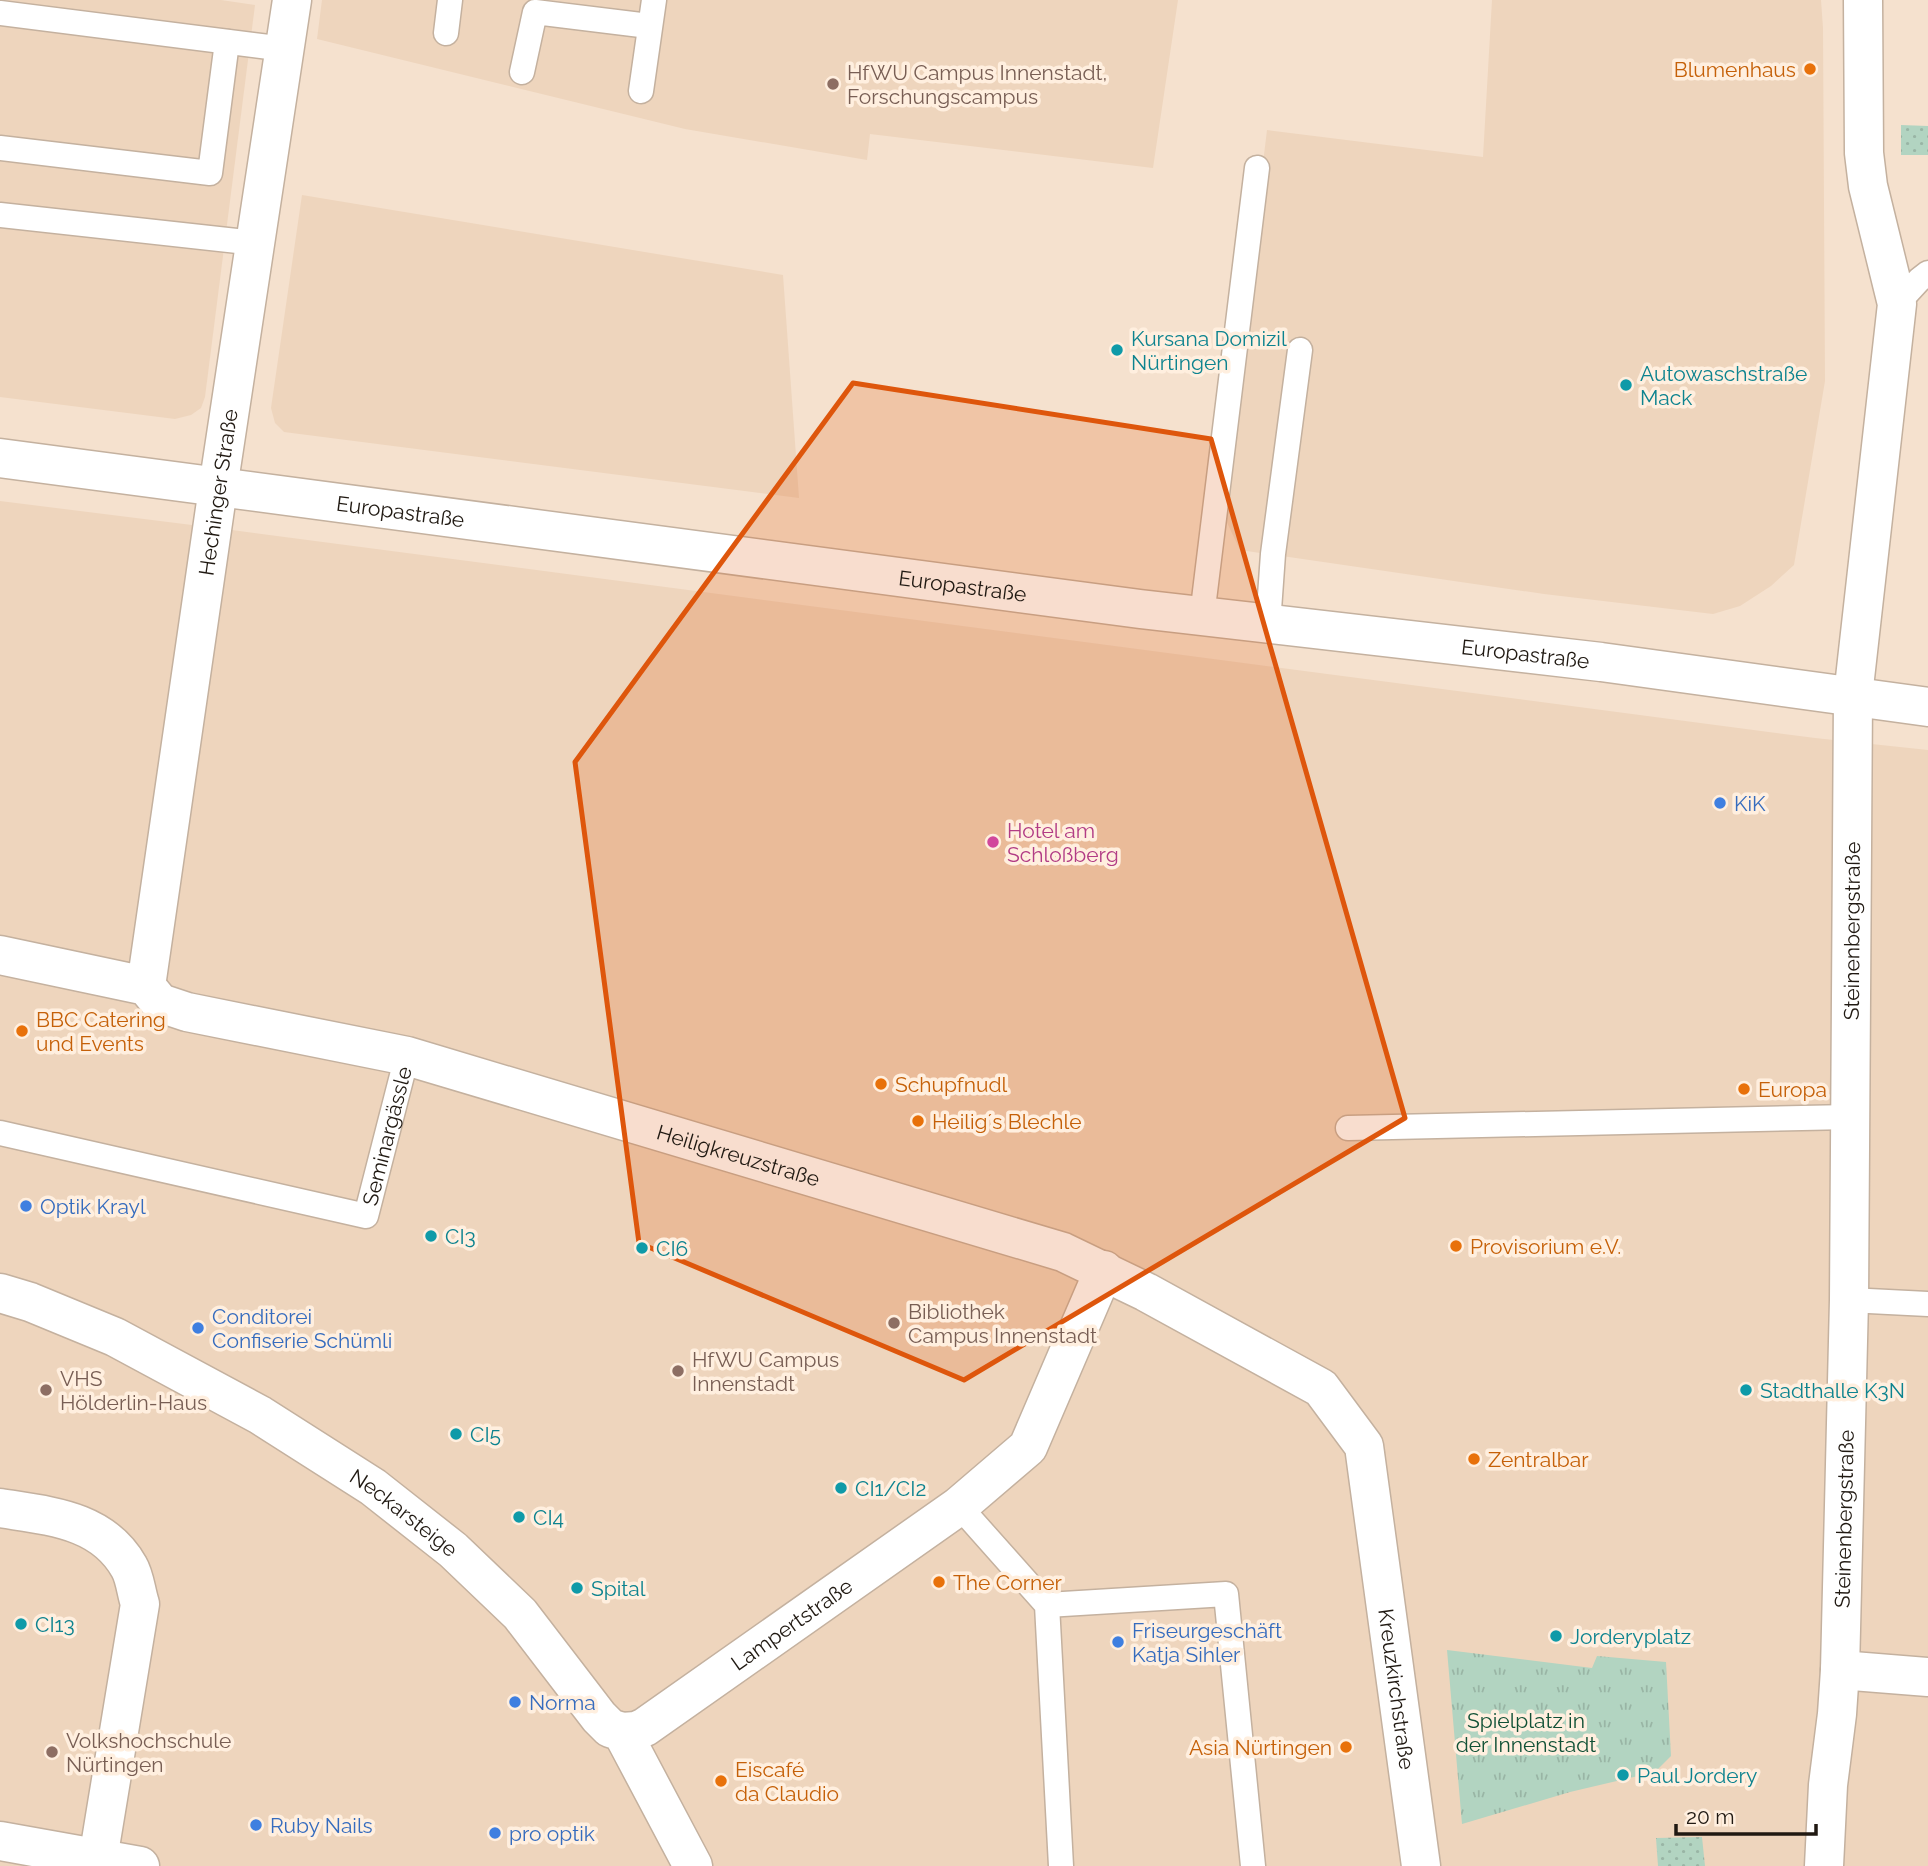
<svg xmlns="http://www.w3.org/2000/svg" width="1928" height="1866" viewBox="0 0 1928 1866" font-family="Raleway,sans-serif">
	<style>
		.built { fill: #eed5bd }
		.grass { fill: url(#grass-dots) }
		.park { fill: url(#park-tufts) }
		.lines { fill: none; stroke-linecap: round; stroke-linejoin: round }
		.lane-casing { stroke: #c4b19f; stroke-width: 27 }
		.street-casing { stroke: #c4b19f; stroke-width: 41 }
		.secondary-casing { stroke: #c4b19f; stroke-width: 41 }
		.lane { stroke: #fff; stroke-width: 24 }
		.street { stroke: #fff; stroke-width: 38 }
		.secondary { stroke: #fff; stroke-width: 38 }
		.marked { fill: #de560c; fill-opacity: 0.2; stroke: #de560c; stroke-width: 5; stroke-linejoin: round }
		.food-dot { fill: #e8710a; stroke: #ffefdf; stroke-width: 2.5 }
		.education-dot { fill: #8d6e63; stroke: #ffefdf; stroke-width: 2.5 }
		.culture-dot { fill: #0f9aa8; stroke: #ffefdf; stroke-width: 2.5 }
		.shop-dot { fill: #3f7fe0; stroke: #ffefdf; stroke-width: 2.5 }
		.hotel-dot { fill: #d1479c; stroke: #ffefdf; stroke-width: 2.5 }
		.labels { text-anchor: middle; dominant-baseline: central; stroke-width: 7; stroke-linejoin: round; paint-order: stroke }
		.food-label { font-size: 21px; fill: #c56008; stroke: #ffefdf; text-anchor: start }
		.education-label { font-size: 21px; fill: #785e54; stroke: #ffefdf; text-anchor: start }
		.culture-label { font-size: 21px; fill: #0d838f; stroke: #ffefdf; text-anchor: start }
		.street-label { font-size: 21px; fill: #201912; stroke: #ffefdf }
		.shop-label { font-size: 21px; fill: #366cbe; stroke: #ffefdf; text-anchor: start }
		.hotel-label { font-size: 21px; fill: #b23c85; stroke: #ffefdf; text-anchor: start }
		.park-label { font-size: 21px; fill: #115136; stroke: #ffefdf }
	</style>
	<defs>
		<pattern id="grass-dots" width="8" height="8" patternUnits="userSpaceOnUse" patternTransform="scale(1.75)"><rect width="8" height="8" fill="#b2d4c1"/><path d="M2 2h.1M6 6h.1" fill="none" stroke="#99b5a5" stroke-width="1.8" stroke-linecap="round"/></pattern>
		<pattern id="park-tufts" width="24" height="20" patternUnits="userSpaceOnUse" patternTransform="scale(1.75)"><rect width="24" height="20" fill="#b2d4c1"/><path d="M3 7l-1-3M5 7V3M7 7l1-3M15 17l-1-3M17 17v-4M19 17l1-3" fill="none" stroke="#99b5a5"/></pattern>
	</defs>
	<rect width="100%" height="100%" fill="#f5e1ce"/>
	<!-- built -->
	<g class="built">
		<polygon points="0,0 221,0 255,5 205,397 201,408 191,415 175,419 0,397"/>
		<polygon points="322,0 1178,0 1153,168 870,134 867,160 685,129 317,39"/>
		<polygon points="1492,0 1821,0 1823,28 1825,381 1794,565 1771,586 1740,606 1713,614 1544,594 1240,550 1221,510 1267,130 1483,157"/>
		<polygon points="302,195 783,275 799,498 284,432 275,423 271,408"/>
		<polygon points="0,501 232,530 1815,738 1928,750 1928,1866 0,1866"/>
	</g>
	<!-- grass -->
	<g class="grass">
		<polygon points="1901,125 1928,126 1928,155 1901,155"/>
		<polygon points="1702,1837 1705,1866 1658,1866 1656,1838"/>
	</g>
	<!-- park -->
	<polygon class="park" points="1447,1650 1592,1668 1597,1656 1666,1662 1671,1756 1655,1772 1570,1792 1462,1824"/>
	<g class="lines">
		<defs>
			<g id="lane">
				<polyline points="0,13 285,49"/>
				<polyline points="446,33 450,0"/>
				<polyline points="522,72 535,12 649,26"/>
				<polyline points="641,91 654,0"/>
				<polyline points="0,148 210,173 227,42"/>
				<polyline points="0,215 256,243"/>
				<polyline points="1897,304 1919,280 1928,273"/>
				<polyline points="1202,616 1257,168"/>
				<polyline points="1268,624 1273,554 1300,350"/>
				<polyline points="1348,1128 1850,1117"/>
				<path id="s1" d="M0 1133 366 1216 407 1056"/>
				<polyline points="1849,1300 1928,1304"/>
				<polyline points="959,1506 1047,1605 1061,1866"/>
				<polyline points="1047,1605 1226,1594 1253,1866"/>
			</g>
			<g id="street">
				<path id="s2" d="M0 955 146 986 160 1003 187 1012 407 1056 1063 1252 1146 1292 1321 1388 1364 1446 1421 1866"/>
				<path id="s3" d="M146 986 218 488 292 0"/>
				<path id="s4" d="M0 1293 30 1302 115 1337 260 1415 373 1487 453 1550 520 1614 599 1717 610 1728 622 1732 693 1866"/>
				<path d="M0 1508C49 1516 102 1519 129 1567 135 1577 136 1592 140 1604L98 1859"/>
				<polyline points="1840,1670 1928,1677"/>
				<path id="s5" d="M622 1732 636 1731 645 1727 959 1506 1028 1447 1104 1270"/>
				<polyline points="0,1841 140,1866"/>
				<path id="s6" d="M1824 1866 1828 1785 1837 1714 1840 1670 1849 1300 1853 696 1897 304 1868 186 1864 153 1863 0"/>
			</g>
			<g id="secondary">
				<path id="s7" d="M0 458 1140 609 1601 662 1928 707"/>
			</g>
		</defs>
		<!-- lane casing -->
		<use href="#lane" class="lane-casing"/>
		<!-- street casing -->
		<use href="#street" class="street-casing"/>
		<!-- secondary casing -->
		<use href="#secondary" class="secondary-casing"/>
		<!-- lane -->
		<use href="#lane" class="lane"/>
		<!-- street -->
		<use href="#street" class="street"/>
		<!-- secondary -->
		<use href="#secondary" class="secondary"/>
	</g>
	<!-- marked area -->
	<path class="marked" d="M853 383 1211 439 1405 1118 964 1380 639 1243 575 762Z"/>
	<!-- markers -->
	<g class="food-dot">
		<circle cx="1810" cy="69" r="7"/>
		<circle cx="22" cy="1031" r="7"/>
		<circle cx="881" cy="1084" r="7"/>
		<circle cx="1744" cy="1089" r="7"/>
		<circle cx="918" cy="1121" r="7"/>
		<circle cx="1456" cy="1246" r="7"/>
		<circle cx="1474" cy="1459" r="7"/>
		<circle cx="939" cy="1582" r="7"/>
		<circle cx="1346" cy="1747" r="7"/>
		<circle cx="721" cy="1781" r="7"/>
	</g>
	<g class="education-dot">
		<circle cx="833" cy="84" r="7"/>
		<circle cx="894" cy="1323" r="7"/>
		<circle cx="678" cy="1371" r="7"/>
		<circle cx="46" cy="1390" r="7"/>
		<circle cx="52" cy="1752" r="7"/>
	</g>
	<g class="culture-dot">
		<circle cx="1117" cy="350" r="7"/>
		<circle cx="1626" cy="385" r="7"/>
		<circle cx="431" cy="1236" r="7"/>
		<circle cx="642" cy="1248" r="7"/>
		<circle cx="1746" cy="1390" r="7"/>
		<circle cx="456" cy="1434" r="7"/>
		<circle cx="841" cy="1488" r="7"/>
		<circle cx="519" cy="1517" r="7"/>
		<circle cx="577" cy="1588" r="7"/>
		<circle cx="21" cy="1624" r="7"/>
		<circle cx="1556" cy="1636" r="7"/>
		<circle cx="1623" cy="1775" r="7"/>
	</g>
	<g class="shop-dot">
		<circle cx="1720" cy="803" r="7"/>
		<circle cx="26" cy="1206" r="7"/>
		<circle cx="198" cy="1328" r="7"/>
		<circle cx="1118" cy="1642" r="7"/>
		<circle cx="515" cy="1702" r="7"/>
		<circle cx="256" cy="1825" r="7"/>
		<circle cx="495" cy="1833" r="7"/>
	</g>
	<circle class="hotel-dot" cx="993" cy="842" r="7"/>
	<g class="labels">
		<!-- food labels -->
		<g class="food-label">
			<text x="1796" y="69" text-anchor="end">Blumenhaus</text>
			<text x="36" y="1019">BBC Catering<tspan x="36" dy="24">und Events</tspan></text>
			<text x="895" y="1084">Schupfnudl</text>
			<text x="1758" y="1089">Europa</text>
			<text x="932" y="1121">Heilig´s Blechle</text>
			<text x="1470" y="1246">Provisorium e.V.</text>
			<text x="1488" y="1459">Zentralbar</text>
			<text x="953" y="1582">The Corner</text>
			<text x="1332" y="1747" text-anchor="end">Asia Nürtingen</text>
			<text x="735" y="1769">Eiscafé<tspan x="735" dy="24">da Claudio</tspan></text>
		</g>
		<!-- education labels -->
		<g class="education-label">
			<text x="847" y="72">HfWU Campus Innenstadt,<tspan x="847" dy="24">Forschungscampus</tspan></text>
			<text x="908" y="1311">Bibliothek<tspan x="908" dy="24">Campus Innenstadt</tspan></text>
			<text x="692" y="1359">HfWU Campus<tspan x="692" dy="24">Innenstadt</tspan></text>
			<text x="60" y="1378">VHS<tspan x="60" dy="24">Hölderlin-Haus</tspan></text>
			<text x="66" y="1740">Volkshochschule<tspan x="66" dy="24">Nürtingen</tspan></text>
		</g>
		<!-- culture labels -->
		<g class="culture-label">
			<text x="1131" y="338">Kursana Domizil<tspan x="1131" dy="24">Nürtingen</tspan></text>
			<text x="1640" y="373">Autowaschstraße<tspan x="1640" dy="24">Mack</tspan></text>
			<text x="445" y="1236">CI3</text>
			<text x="656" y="1248">CI6</text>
			<text x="1760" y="1390">Stadthalle K3N</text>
			<text x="470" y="1434">CI5</text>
			<text x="855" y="1488">CI1/CI2</text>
			<text x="533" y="1517">CI4</text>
			<text x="591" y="1588">Spital</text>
			<text x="35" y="1624">CI13</text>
			<text x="1570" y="1636">Jorderyplatz</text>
			<text x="1637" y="1775">Paul Jordery</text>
		</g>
		<!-- street labels -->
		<g class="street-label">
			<text stroke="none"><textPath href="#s3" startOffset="499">Hechinger Straße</textPath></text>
			<text stroke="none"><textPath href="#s7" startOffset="404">Europastraße</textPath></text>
			<text stroke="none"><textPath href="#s7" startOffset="971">Europastraße</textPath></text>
			<text stroke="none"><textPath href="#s7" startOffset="1538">Europastraße</textPath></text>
			<text stroke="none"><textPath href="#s6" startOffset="936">Steinenbergstraße</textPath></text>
			<text stroke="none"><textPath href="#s1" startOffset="458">Seminargässle</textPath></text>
			<text stroke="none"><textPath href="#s2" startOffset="770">Heiligkreuzstraße</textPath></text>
			<text stroke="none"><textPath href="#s4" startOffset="462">Neckarsteige</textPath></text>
			<text stroke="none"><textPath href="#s6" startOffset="348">Steinenbergstraße</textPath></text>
			<text stroke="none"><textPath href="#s5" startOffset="203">Lampertstraße</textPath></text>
			<text stroke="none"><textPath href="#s2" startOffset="1718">Kreuzkirchstraße</textPath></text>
		</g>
		<!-- shop labels -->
		<g class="shop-label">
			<text x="1734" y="803">KiK</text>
			<text x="40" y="1206">Optik Krayl</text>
			<text x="212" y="1316">Conditorei<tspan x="212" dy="24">Confiserie Schümli</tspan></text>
			<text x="1132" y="1630">Friseurgeschäft<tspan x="1132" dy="24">Katja Sihler</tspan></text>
			<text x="529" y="1702">Norma</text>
			<text x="270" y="1825">Ruby Nails</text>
			<text x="509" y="1833">pro optik</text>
		</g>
		<!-- hotel labels -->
		<g class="hotel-label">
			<text x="1007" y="830">Hotel am<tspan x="1007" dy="24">Schloßberg</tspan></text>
		</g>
		<!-- park labels -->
		<g class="park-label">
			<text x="1526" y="1720">Spielplatz in<tspan x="1526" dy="24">der Innenstadt</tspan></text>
		</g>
	</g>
	<!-- scale -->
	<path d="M1676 1824v10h140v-10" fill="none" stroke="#201912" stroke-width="3.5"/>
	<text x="1686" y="1824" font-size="21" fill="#201912" stroke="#ffefdf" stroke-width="5" paint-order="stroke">20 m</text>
</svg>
